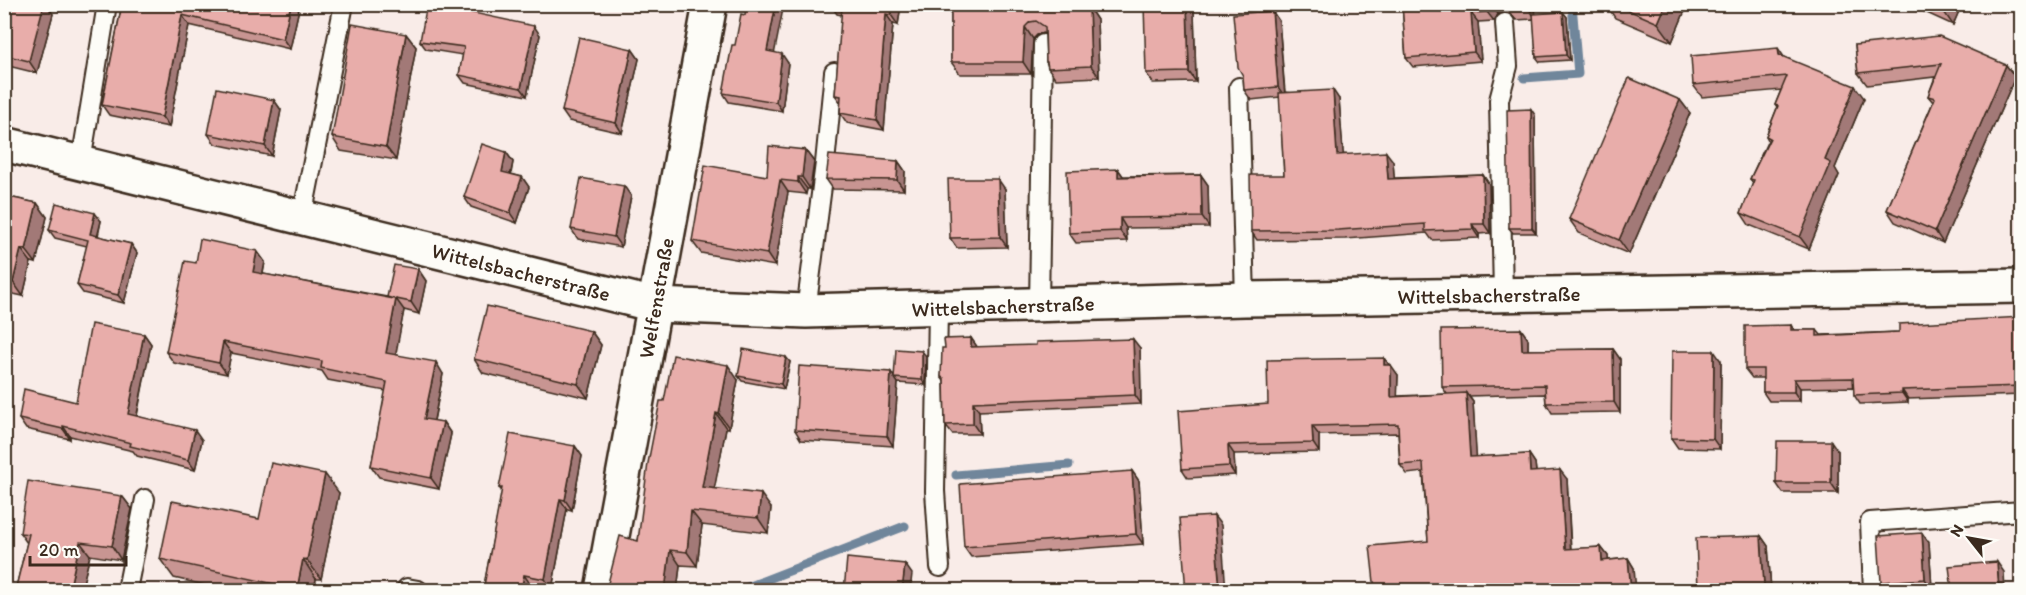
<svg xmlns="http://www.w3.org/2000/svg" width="2026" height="595" viewBox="0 0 2026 595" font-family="Itim,sans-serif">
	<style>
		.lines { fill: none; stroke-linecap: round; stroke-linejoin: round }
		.stream { stroke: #70869b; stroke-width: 9 }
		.lane-casing { stroke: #3b2a1e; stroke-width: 22 }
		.street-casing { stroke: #3b2a1e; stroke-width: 38 }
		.lane { stroke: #fdfcf7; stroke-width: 18 }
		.street { stroke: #fdfcf7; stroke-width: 33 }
		.wall { fill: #c89592; stroke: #3b2a1e; stroke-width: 1.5 }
		.shaded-wall { fill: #a27977; stroke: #3b2a1e; stroke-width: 1.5 }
		.building { fill: #e8adaa; stroke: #3b2a1e; stroke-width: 1.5 }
		.labels { text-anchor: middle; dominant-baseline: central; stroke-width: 4.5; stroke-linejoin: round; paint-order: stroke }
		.street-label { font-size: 21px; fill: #3b2a1e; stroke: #fdfcf7 }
	</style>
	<rect width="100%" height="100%" fill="#f9ece8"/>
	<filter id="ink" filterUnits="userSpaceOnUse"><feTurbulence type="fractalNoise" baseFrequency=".0167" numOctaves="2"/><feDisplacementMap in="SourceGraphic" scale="12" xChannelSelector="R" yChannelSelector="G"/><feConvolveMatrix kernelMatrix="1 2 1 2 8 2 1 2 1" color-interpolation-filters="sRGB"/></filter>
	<g filter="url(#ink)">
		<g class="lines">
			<!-- stream -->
			<g class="stream">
				<polyline points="1524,78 1578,74 1572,4"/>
				<polyline points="956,475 1069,465"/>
				<polyline points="740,590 905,526"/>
			</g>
			<defs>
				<g id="lane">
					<polyline points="1239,87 1245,299"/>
					<polyline points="81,162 107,4"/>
					<polyline points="302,217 344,4"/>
					<polyline points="1503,295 1499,100 1508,66 1505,23"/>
					<polyline points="1039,306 1043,44"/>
					<polyline points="938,308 935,491 940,567"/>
					<polyline points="806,311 825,163 834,72"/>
					<polyline points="407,588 418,590"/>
					<polyline points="127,590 145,499"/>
					<polyline points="1873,590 1870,522 2022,511"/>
				</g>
				<g id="street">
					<polyline points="4,144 655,305 806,311 1245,299 2022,286"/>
					<polyline points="602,590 710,4"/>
				</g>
			</defs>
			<!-- lane casing -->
			<use href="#lane" class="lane-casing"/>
			<!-- street casing -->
			<use href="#street" class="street-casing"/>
			<!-- lane -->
			<use href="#lane" class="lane"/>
			<!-- street -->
			<use href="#street" class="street"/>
		</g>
		<!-- wall -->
		<g class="wall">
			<polygon points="4,4 47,6 53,14 37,73 4,65"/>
			<polygon points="122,4 300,4 290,49 189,25 169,127 109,115 102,105"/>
			<polygon points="464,4 462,11 540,35 527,96 465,83 459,75 463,55 426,49 420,41"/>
			<polygon points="830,4 901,4 898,25 893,24 884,130 847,123 840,113 841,103 835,95 842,15 837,14"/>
			<polygon points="951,4 1019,4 1019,11 1089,8 1097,20 1099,77 1056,79 1048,68 1047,64 1046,62 1045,34 1044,33 1038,34 1033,39 1031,74 960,74 951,62"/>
			<polygon points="1402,4 1535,4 1535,14 1563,12 1567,17 1570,60 1540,62 1536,57 1534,19 1516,20 1510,13 1505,12 1498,14 1494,21 1478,22 1481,61 1413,67 1406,58"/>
			<polygon points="1606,4 1696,4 1684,13 1672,42 1615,18"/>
			<polygon points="1907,4 1962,4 1953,25"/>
			<polygon points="1194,11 1196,82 1153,83 1146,73"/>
			<polygon points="1272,11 1279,21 1285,92 1339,99 1343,154 1393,161 1394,178 1483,175 1489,184 1490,233 1479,234 1479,238 1432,240 1427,233 1345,239 1257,240 1251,231 1284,175 1280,97 1251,100 1244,90 1243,76"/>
			<polygon points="406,34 416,47 396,160 341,151 332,137"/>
			<polygon points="1855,45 2006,65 2015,77 1943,243 1895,222 1887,210 1933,102 1928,96 1935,77 1867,85 1858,73"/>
			<polygon points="632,49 639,59 622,133 569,121 562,111"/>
			<polygon points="775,53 788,63 782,111 729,102 723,93"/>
			<polygon points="1785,57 1864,98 1835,168 1839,175 1809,249 1749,225 1741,213 1753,183 1750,179 1768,140 1766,136 1777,108 1775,105 1781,90 1702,97 1693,85"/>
			<polygon points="274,100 281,110 272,156 215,144 208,134"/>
			<polygon points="1680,100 1690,113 1629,254 1579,233 1569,219"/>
			<polygon points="1535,115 1536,233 1513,233 1509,228"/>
			<polygon points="805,150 814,162 810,189 807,189 806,194 788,192 775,266 701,253 692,241 767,176"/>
			<polygon points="506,152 513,162 511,174 522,177 529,187 517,223 471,207 464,197"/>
			<polygon points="898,161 905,171 904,190 833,189 826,179"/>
			<polygon points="1118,169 1123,176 1201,175 1208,185 1209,227 1126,228 1127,241 1076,243 1069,233"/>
			<polygon points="1005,189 1007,247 957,248 950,238"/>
			<polygon points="4,196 37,203 47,217 36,263 31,262 23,296 4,292"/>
			<polygon points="631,196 621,247 578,239 571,229"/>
			<polygon points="101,221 98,236 131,244 137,253 124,303 83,293 77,285 87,246 55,238 49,230"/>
			<polygon points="257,251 265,262 263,274 387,297 418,269 426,281 419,314 404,310 395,354 443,374 434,421 443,422 451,434 439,489 379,477 371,466 386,391 328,380 322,371 231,353 227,374 174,363 166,352 196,263"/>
			<polygon points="2022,317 2022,395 1908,399 1908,402 1860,404 1854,395 1854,387 1800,388 1800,401 1769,401 1763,392 1763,378 1752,378 1745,369 1791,325 1794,330 1817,330 1821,335 1899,332"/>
			<polygon points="1521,329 1528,339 1528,350 1613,349 1620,359 1620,412 1552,413 1546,403 1545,394 1469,396 1473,402 1476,457 1529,454 1535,463 1536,472 1567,479 1571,549 1601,547 1608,556 1608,560 1628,558 1634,568 1428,541 1423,472 1407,474 1400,465 1398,433 1319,435 1319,452 1234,454 1235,475 1188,478 1182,469 1268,404 1389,365 1398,375 1397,396 1447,394 1442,387"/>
			<polygon points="591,331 601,345 588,398 483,373 474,359"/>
			<polygon points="144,334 151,344 137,416 202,440 195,470 137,456 133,451 70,436 70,439 26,429 19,419 76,402"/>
			<polygon points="971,338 977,347 1140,348 1141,404 979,411 980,434 952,434 945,425 944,381 941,377 945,348"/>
			<polygon points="926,356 925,385 898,383 893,446 801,440 795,430 894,376"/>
			<polygon points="1721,361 1720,449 1678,448 1671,438"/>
			<polygon points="790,362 784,389 742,381 738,376"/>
			<polygon points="738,380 729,428 726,428 714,488 771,508 768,533 702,525 697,566 680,565 677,591 609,591 607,587 638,541 664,401"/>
			<polygon points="575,446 582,456 572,510 567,509 552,589 531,585 483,591 502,491 499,488"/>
			<polygon points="1838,451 1838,493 1783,493 1776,483"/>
			<polygon points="1132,471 1139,481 1143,544 971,557 964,547"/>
			<polygon points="339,493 321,579 316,579 314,591 231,591 174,578 160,559 259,519"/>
			<polygon points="122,496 132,509 121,560 90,555 81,591 15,591 27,543 20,533"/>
			<polygon points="1922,533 1929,543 1932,589 1912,591 1887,591 1881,582"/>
			<polygon points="1761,536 1768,546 1771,591 1700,591 1698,589"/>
		</g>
		<!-- shaded-wall -->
		<g class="shaded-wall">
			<polygon points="41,4 48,4 47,6 53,14 37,73 29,61"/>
			<polygon points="291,4 300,4 290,49 283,39"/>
			<polygon points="456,4 464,4 461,18 455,9"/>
			<polygon points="776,4 784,4 773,60 767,51"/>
			<polygon points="893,4 901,4 898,25 891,15"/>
			<polygon points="1011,4 1019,4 1019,23 1011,11"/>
			<polygon points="1187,4 1190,4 1194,11 1196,82 1189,72"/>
			<polygon points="1492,4 1498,14 1494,21 1487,12"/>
			<polygon points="1529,4 1535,4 1536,19 1529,9"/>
			<polygon points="1666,4 1678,4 1684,13 1672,42 1658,23"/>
			<polygon points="1940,4 1962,4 1953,25 1940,6"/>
			<polygon points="1089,8 1097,20 1099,77 1091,66"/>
			<polygon points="1272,11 1279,21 1285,97 1278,87"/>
			<polygon points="1563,12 1567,17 1570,60 1566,55"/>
			<polygon points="1471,13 1478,22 1481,61 1474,52"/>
			<polygon points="886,14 893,24 884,130 877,120"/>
			<polygon points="182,15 189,25 169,127 162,117"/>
			<polygon points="534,26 540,35 527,96 521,88"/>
			<polygon points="1025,27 1033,39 1031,74 1023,62"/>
			<polygon points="406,34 416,47 396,160 386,147"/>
			<polygon points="1778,48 1786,60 1779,55"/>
			<polygon points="632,49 639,59 622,133 616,123"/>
			<polygon points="782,54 788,63 782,111 776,102"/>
			<polygon points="2006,65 2015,77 1943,243 1935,231"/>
			<polygon points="1855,86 1864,98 1835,168 1839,175 1809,249 1800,237 1825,160"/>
			<polygon points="1333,90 1339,99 1344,164 1337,155"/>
			<polygon points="274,100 281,110 272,156 265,146"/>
			<polygon points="1680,100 1690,113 1629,254 1619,240"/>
			<polygon points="1531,109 1535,115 1536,233 1532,228"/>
			<polygon points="805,150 814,162 810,189 802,177"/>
			<polygon points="506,152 513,162 509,182 502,172"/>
			<polygon points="1386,152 1393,161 1395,188 1388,179"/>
			<polygon points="898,161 905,171 904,190 897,180"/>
			<polygon points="1118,169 1125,179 1118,177"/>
			<polygon points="1201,175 1208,185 1209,227 1202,217"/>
			<polygon points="1483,175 1489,184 1490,233 1484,224"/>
			<polygon points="522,177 529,187 517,223 510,213"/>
			<polygon points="798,177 807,189 806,194 798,182"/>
			<polygon points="998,179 1005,189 1007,247 1000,237"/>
			<polygon points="780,180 788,192 775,266 767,254"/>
			<polygon points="624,186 631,196 621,247 614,237"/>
			<polygon points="37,203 47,217 36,263 26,250"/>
			<polygon points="95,213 101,221 96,242 90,234"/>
			<polygon points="1120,218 1126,228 1127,241 1120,231"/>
			<polygon points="1472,224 1479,234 1479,238 1473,229"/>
			<polygon points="131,244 137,253 124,303 118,295"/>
			<polygon points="21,249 31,262 23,296 13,282"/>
			<polygon points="257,251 265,262 261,283 253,272"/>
			<polygon points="418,269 426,281 419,314 411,302"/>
			<polygon points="396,299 404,310 394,364 386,353"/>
			<polygon points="1521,329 1528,339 1528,360 1522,350"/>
			<polygon points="591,331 601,345 588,398 578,384"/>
			<polygon points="144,334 151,344 135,424 128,414"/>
			<polygon points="971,338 978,348 971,347"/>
			<polygon points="1133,339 1140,348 1141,404 1135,395"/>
			<polygon points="223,342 231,353 227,374 219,363"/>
			<polygon points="1613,349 1620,359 1620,412 1614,402"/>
			<polygon points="922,351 926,356 925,385 922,380"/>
			<polygon points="1714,351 1721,361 1720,449 1713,439"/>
			<polygon points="786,357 790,362 784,389 781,384"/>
			<polygon points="1384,358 1391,367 1384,365"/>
			<polygon points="436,362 443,374 432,430 424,419"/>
			<polygon points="728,365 738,380 729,428 719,414"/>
			<polygon points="1391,365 1398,375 1397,406 1391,397"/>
			<polygon points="891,372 898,383 893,446 887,436"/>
			<polygon points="1794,379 1800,388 1800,401 1794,392"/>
			<polygon points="1902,390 1908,399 1908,402 1902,393"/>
			<polygon points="1466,393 1473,402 1477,466 1470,457"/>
			<polygon points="973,402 979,411 980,434 973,424"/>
			<polygon points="716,413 726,428 712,501 702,487"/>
			<polygon points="443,422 451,434 439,489 431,478"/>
			<polygon points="63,426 70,436 70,439 63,429"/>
			<polygon points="1312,426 1319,435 1319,452 1313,443"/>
			<polygon points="195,430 202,440 195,470 188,460"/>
			<polygon points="1831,441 1838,451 1838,493 1831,483"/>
			<polygon points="1228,445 1234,454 1235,475 1229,466"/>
			<polygon points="575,446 582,456 572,510 565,500"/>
			<polygon points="1529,454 1535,463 1537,481 1530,472"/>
			<polygon points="1560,470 1567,479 1571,558 1565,549"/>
			<polygon points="1132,471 1139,481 1143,544 1136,534"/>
			<polygon points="325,474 339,493 321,579 307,560"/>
			<polygon points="761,494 771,508 768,533 758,518"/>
			<polygon points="122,496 132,509 121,560 112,546"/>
			<polygon points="560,499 567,509 552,589 545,579"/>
			<polygon points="691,511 702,525 697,566 687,552"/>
			<polygon points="1214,516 1221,525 1226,591 1220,591"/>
			<polygon points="1922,533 1929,543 1932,589 1925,579"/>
			<polygon points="1761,536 1768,546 1771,591 1767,591 1764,586"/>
			<polygon points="80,542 90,555 81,591 69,591"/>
			<polygon points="1601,547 1608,556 1609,570 1602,561"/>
			<polygon points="670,550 680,565 677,591 665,591"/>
			<polygon points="1628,558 1634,568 1636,591 1631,591"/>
			<polygon points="303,559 316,579 314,591 298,591 297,589"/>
			<polygon points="1997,562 2004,572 2005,591 1999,591"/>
			<polygon points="905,564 912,574 910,591 902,591"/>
			<polygon points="524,575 531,585 530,591 521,591"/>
		</g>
		<!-- building -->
		<g class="building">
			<polygon points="4,4 44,4 29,61 4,55"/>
			<polygon points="122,4 291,4 283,39 182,15 162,117 102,105"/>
			<polygon points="427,4 456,4 455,9 534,26 521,88 459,75 464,47 420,41"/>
			<polygon points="746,4 776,4 767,51 782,54 776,102 723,93 732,45 735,45 741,14 745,15"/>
			<polygon points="833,4 893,4 891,15 886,14 877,120 840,113 841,96 835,95 842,6"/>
			<polygon points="951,4 1011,4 1011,11 1089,8 1091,66 1048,68 1047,62 1046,62 1045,27 1036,21 1030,22 1025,27 1023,62 951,62"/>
			<polygon points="1144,4 1187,4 1189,72 1146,73"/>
			<polygon points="1402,4 1491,4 1487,12 1471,13 1474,52 1406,58"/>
			<polygon points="1504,4 1529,4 1529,9 1509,10"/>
			<polygon points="1614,4 1666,4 1658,23"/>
			<polygon points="1272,11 1278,87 1244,90 1243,76 1238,67 1233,14"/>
			<polygon points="1563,12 1566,55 1536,57 1533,14"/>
			<polygon points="352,24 406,34 386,147 332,137"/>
			<polygon points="1939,36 2006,65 1935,231 1887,210 1935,98 1928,96 1941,64 1858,73 1855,45"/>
			<polygon points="579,37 632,49 616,123 562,111"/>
			<polygon points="1778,48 1779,55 1855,86 1825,160 1831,163 1800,237 1741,213 1754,180 1750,179 1770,138 1766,136 1778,106 1775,105 1787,76 1693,85 1691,56"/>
			<polygon points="1629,78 1680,100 1619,240 1569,219"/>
			<polygon points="217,88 274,100 265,146 208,134"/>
			<polygon points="1333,90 1337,155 1386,152 1388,179 1483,175 1484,224 1472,224 1473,229 1425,231 1425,224 1338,230 1251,231 1250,175 1284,175 1279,93"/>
			<polygon points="1531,109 1532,228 1509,228 1507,110"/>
			<polygon points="482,144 506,152 502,172 522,177 510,213 464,197"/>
			<polygon points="769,146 805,150 802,177 798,177 798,182 780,180 767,254 692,241 705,165 767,176"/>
			<polygon points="829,155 898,161 897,180 826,179"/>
			<polygon points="1118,169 1118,177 1201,175 1202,217 1120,218 1120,231 1069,233 1067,171"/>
			<polygon points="581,178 624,186 614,237 571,229"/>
			<polygon points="948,179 998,179 1000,237 950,238"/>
			<polygon points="4,196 37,203 26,250 21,249 13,282 4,280"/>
			<polygon points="56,203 95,213 90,234 131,244 118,295 77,285 88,240 49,230"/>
			<polygon points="200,239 257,251 253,272 394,299 387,297 394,265 418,269 411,302 396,299 386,353 436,362 424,419 443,422 431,478 371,466 387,382 321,368 322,361 223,342 219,363 166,352 185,261 196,263"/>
			<polygon points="487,306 591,331 578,384 474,359"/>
			<polygon points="2022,317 2022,386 1902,390 1902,393 1854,395 1853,378 1794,379 1794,392 1763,392 1763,369 1745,369 1745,326 1791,325 1791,330 1817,330 1817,336 1899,332 1899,324"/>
			<polygon points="91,324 144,334 128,414 195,430 188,460 130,446 131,443 63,426 63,429 19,419 24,389 76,402"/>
			<polygon points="1521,329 1522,350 1613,349 1614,402 1546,403 1545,385 1442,387 1441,330"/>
			<polygon points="971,338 971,347 1036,345 1036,342 1133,339 1135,395 973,402 973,424 945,425 944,378 941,377 942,348 945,348 944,339"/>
			<polygon points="743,349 786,357 781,384 738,376"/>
			<polygon points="896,349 922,351 922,380 894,378"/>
			<polygon points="1672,351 1714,351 1713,439 1671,438"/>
			<polygon points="673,355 728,365 719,414 716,413 702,487 761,494 758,518 691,511 687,552 670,550 665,591 642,591 607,587 620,536 638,541 648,463 660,401 664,401"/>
			<polygon points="1384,358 1384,365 1391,365 1391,397 1466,393 1470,457 1529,454 1530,472 1560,470 1565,549 1601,547 1602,561 1628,558 1631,591 1375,591 1370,546 1428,541 1423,463 1400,465 1398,424 1312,426 1313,443 1228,445 1229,466 1182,469 1178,411 1268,404 1267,360"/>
			<polygon points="799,366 891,372 887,436 795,430"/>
			<polygon points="510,434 575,446 565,500 560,499 545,579 524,575 521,591 483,591 502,488 499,488"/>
			<polygon points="1777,441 1831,441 1831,483 1776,483"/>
			<polygon points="271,463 325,474 307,560 303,559 297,589 160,559 172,501 259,519"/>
			<polygon points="1132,471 1136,534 964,547 960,484"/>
			<polygon points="28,481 122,496 112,546 80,542 69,591 15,591 29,534 20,533"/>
			<polygon points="1214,516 1220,591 1186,591 1180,518"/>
			<polygon points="1922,533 1925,579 1881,582 1878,536"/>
			<polygon points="1761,536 1764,586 1698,589 1696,538"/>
			<polygon points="847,558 905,564 902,591 844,591"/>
			<polygon points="1997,562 1999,591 1952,591 1949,566"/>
			<polygon points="363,586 386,591 362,591"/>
		</g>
	</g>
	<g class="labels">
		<!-- street labels -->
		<g class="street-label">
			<text transform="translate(521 272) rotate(14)">Wittelsbacherstraße</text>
			<text transform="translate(1489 295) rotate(-1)">Wittelsbacherstraße</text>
			<text transform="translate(656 298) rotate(-80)">Welfenstraße</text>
			<text transform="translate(1003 306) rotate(-2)">Wittelsbacherstraße</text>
		</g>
	</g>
	<!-- margin -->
	<rect width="2026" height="595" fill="none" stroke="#fdfcf7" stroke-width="24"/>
	<rect x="12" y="12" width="2002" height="571" fill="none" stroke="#3b2a1e" stroke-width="2" filter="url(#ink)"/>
	<!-- north arrow -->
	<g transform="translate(1969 538) rotate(301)" stroke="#fdfcf7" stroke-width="4.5" paint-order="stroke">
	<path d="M0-4.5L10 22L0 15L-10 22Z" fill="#3b2a1e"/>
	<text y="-9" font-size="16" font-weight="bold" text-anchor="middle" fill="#3b2a1e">N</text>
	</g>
	<!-- scale -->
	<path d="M30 556v9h96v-9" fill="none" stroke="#3b2a1e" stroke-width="3"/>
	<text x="39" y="556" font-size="18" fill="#3b2a1e" stroke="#fdfcf7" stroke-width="4.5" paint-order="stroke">20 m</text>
</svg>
